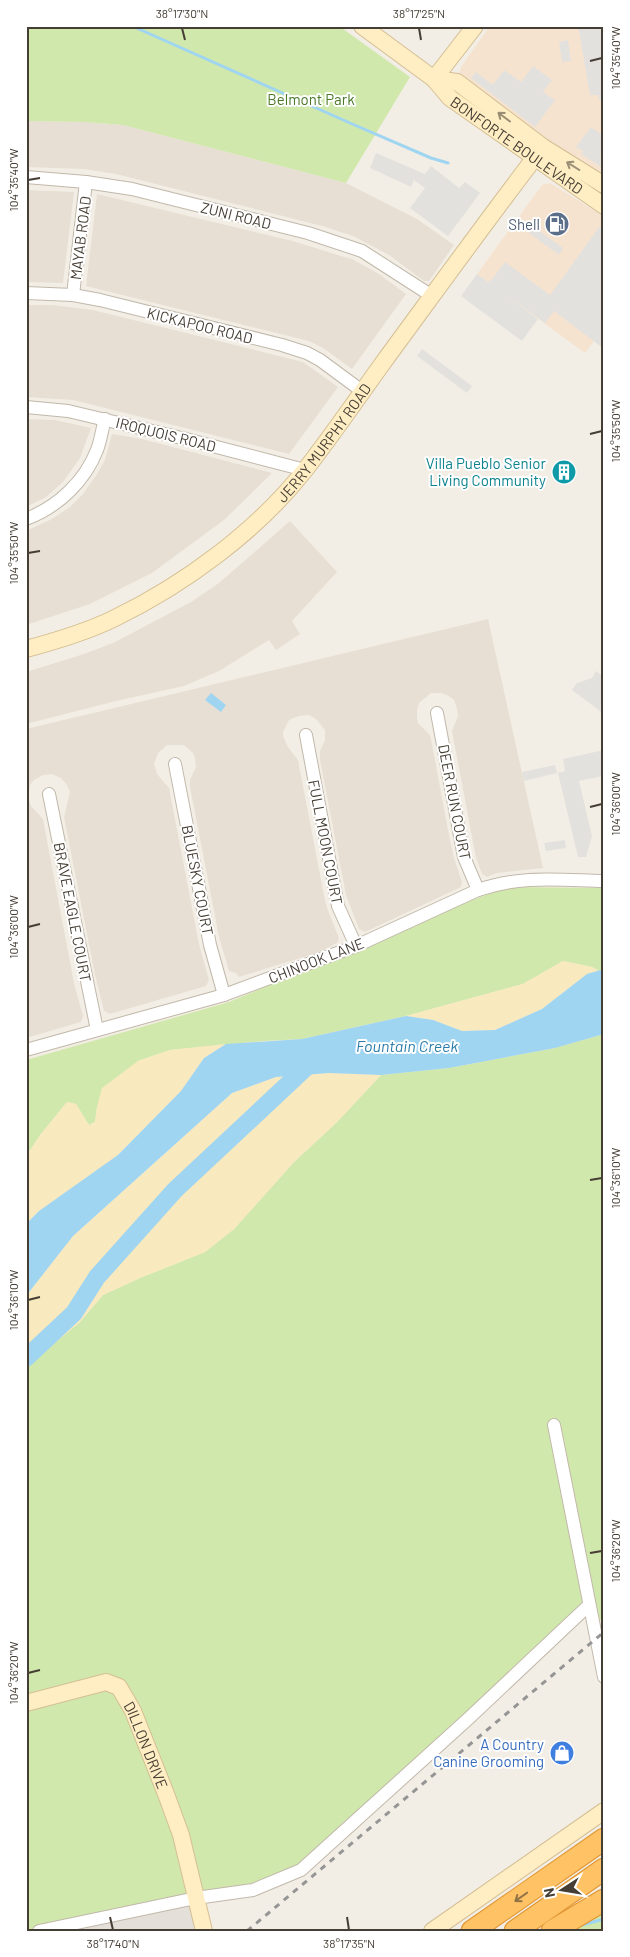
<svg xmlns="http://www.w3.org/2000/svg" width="630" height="1957" viewBox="0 0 630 1957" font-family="Barlow,sans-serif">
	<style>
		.residential { fill: #e7dfd3 }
		.commercial { fill: #f6e3cf }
		.industrial { fill: #e5dfda }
		.green { fill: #d1e8ac }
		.sand { fill: #f8e9bf }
		.parking { fill: #e3e1dd }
		.water { fill: #9fd5f1 }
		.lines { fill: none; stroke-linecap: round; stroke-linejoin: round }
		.stream { stroke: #9fd5f1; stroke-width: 3 }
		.river { stroke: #9fd5f1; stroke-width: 18 }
		.street-casing { stroke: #c1b8aa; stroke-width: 14 }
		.secondary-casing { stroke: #d4bf94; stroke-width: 18 }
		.highway-casing { stroke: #e09532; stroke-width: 23 }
		.street { stroke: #fff; stroke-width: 12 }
		.secondary { stroke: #ffedc3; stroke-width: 16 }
		.highway { stroke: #ffc264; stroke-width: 21 }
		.rail { stroke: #959595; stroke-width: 3; stroke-dasharray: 6 6; stroke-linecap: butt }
		.oneway { stroke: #998d74 }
		.oneway2 { stroke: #8f7347 }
		.ticks { fill: none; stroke: #453e34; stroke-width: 2 }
		.labels { text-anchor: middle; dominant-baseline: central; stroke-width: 4; stroke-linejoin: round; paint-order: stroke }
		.park-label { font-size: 15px; fill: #4a7827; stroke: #fff }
		.street-label { font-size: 15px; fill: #453e34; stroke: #fff }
		.service-label { font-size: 15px; fill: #4e5e75; stroke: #fff; text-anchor: end }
		.culture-label { font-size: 15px; fill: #0d838f; stroke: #fff; text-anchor: end }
		.shop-label { font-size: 15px; fill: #366cbe; stroke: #fff; text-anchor: end }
		.water-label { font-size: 16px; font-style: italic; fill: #2b7cab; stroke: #fff }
		.neatline { fill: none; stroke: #453e34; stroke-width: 2 }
		.ticks-label { font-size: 12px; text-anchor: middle; fill: #453e34 }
	</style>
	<rect width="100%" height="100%" fill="#f3eee5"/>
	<!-- residential -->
	<g class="residential">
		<polygon points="26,121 84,122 123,125 346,183 417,219 454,245 429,281 424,281 389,255 353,236 322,226 116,174 84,169 26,167"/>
		<polygon points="26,190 74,192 63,283 26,282"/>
		<polygon points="97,194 293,241 341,256 352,259 379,274 406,294 352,369 323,348 309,341 86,286"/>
		<polygon points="26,305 53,305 93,310 303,362 338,387 289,454 73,400 26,397"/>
		<polygon points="26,419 55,420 91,428 80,458 63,482 46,497 26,507"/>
		<polygon points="112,434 142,439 272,473 224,520 152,573 90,604 26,625 26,531 52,519 70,507 83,494 97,474 105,460"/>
		<polygon points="290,521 337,572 292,621 300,634 276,650 269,640 219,671 184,686 116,701 26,724 26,672 87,653 115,642 191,602 219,583"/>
		<polygon points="488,619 543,868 497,873 487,877 482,874 476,858 452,731 458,716 457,709 454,700 447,695 441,693 431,693 419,703 417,709 417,719 418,723 430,735 432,744 449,835 454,858 462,882 461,887 365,932 359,929 346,895 320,760 320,751 325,740 325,730 316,719 309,715 299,716 289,720 283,732 283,736 288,747 298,760 324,895 327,908 339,938 337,943 320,952 239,977 236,973 229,971 219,937 190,787 190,780 196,767 195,758 193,753 184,745 167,745 158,753 154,764 157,774 169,788 199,944 209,980 206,986 110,1014 104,1011 95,975 64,817 70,792 67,785 61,778 52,774 43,775 34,780 30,785 28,797 31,806 43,819 74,983 83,1016 81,1022 26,1038 26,729"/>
	</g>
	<!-- commercial -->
	<g class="commercial">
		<polygon points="490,26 604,26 604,180 459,75 461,67"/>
		<polygon points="550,183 604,216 604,328 585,353 477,274 542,185"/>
	</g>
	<!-- industrial -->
	<polygon class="industrial" points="196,1898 204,1931 39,1931"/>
	<!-- green -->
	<g class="green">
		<polygon points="26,26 339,26 410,77 346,183 123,125 84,122 26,121"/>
		<polygon points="504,887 604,888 604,969 599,971 592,967 563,961 523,984 406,1016 302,1039 265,1041 170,1050 138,1061 97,1107 95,1122 89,1125 76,1104 67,1102 41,1134 26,1156 26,1060 229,1002"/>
		<polygon points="604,1034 604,1617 593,1626 589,1606 301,1870 253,1890 39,1931 26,1931 26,1366 79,1323 103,1295 140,1278 205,1252 234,1229 294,1162 336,1123 381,1075 449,1068 555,1048"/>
		<polygon points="604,1892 604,1931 548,1931"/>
	</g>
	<!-- sand -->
	<g class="sand">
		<polygon points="563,961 592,967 599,971 587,974 542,1009 495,1030 462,1031 433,1020 406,1016 523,984"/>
		<polygon points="226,1044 204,1058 181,1091 115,1158 39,1211 26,1224 26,1156 41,1134 67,1102 76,1104 89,1125 95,1122 97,1107 102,1088 138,1061 170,1050"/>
		<polygon points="329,1073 381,1075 336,1123 294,1162 234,1229 205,1252 140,1278 103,1295 79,1323 26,1366 26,1296 73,1236 232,1093 276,1077"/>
	</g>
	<!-- parking -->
	<g class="parking">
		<polygon points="578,26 604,26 604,102 601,103 598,95 590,95"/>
		<polygon points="568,40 571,61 562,62 559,42"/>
		<polygon points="533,66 552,80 543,92 555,100 535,127 471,78 476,72 493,85 504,70 521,82"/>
		<polygon points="591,127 604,136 604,151 600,157 604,160 603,168 581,154 583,151 576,147"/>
		<polygon points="376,153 425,174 431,166 459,188 465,182 480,193 448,236 410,208 425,188 414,180 411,187 370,168"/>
		<polygon points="600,226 604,228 604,349 554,311 545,323 498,289 538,319 522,341 461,296 477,274 488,282 492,279 505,262 550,295"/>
		<polygon points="534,227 563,248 559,255 529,233"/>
		<polygon points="422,349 472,386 467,393 417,356"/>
		<polygon points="596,671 604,677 604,714 572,690 577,683 592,678"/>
		<polygon points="604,750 604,776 579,781 592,836 586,857 578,857 558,773 565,771 563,759"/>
		<polygon points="555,765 557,773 524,781 522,772"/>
		<polygon points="565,840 566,848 546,851 544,843"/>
	</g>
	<!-- water -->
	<g class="water">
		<polygon points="211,693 226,705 221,712 205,700"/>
		<polygon points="604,969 604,1034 555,1048 449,1068 381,1075 329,1073 276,1077 232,1093 73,1236 26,1296 26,1224 39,1211 118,1155 181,1091 204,1058 226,1044 302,1039 406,1016 433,1020 462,1031 495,1030 542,1009 587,974"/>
	</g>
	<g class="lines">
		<!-- stream -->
		<g class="stream">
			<polyline points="132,26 350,123 431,158 448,163"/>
			<polyline points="582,1925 604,1919"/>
		</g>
		<!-- river -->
		<polyline class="river" points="26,1358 74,1313 97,1277 175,1190 315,1059"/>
		<defs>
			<g id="street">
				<polyline points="26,177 86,182 132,189 308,233 362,251 432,296"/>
				<polyline points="26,293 73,295 100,300 282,345 307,353 320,360 362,391"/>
				<polyline points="73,295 86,182"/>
				<polyline points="26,407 68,411 186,439 305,470"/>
				<path d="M26 519C58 507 85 481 97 450 101 440 102 429 105 419"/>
				<polyline points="437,713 464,857 478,890"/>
				<polyline points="306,735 338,906 356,946"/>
				<polyline points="175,764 210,945 224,995"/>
				<polyline points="49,794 97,1030"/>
				<path d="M26 1050 224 995 356 946 478 890C521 875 559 880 604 881"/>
				<polyline points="554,1425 604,1677"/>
				<polyline points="39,1931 196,1898 253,1890 301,1870 468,1719 589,1605"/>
			</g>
			<g id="secondary">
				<path id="s1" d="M362 26 434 79 450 98 604 206"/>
				<polyline points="434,79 457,82 543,147 604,185"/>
				<polyline points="434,79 475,26"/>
				<path id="s2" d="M26 649C56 641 87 632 115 618 185 584 257 531 305 470 333 434 359 396 385 360 438 288 489 217 543 147"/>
				<path id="s3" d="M26 1703 106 1682 119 1687 133 1711 166 1794 181 1835 204 1931"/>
				<polyline points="432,1931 604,1811"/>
			</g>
			<g id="highway">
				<polyline points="472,1931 604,1839"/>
				<polyline points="515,1931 604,1869"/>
				<polyline points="552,1931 604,1900"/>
			</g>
		</defs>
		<!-- street casing -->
		<use href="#street" class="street-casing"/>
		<!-- secondary casing -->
		<use href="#secondary" class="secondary-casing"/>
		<!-- highway casing -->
		<use href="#highway" class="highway-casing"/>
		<!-- street -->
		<use href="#street" class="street"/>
		<!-- secondary -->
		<use href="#secondary" class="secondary"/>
		<!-- highway -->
		<use href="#highway" class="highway"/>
		<!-- rail -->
		<polyline class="rail" points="247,1931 604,1632"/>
	</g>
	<!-- one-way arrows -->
	<defs><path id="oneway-shaft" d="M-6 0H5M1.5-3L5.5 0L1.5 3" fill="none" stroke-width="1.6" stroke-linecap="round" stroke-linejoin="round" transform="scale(1.25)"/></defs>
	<g class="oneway">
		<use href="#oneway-shaft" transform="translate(504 117) rotate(-143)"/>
		<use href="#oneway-shaft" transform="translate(573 166) rotate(-148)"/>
	</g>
	<use class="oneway2" href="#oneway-shaft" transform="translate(521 1897) rotate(145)"/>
	<!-- ticks -->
	<path class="ticks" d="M182 28 185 40M419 28 421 40M590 61 602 58M28 180 40 178M590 434 602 431M28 553 40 551M590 807 602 804M28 927 40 924M590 1180 602 1178M28 1300 40 1297M590 1553 602 1551M28 1673 40 1670M110 1917 113 1930M347 1917 349 1930"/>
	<!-- icons -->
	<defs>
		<symbol id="fuel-disc" viewBox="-11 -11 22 22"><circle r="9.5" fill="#5c6f8a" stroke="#fff"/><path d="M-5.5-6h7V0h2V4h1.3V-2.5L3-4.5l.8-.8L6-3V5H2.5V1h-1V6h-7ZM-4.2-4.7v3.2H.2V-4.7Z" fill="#fff"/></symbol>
		<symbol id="building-disc" viewBox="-11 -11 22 22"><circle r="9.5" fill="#0f9aa8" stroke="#fff"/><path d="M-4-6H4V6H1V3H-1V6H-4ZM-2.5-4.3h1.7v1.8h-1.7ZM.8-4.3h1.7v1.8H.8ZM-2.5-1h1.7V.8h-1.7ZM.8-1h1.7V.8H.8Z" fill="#fff"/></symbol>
		<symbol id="shop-disc" viewBox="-11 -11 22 22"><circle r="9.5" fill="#3f7fe0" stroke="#fff"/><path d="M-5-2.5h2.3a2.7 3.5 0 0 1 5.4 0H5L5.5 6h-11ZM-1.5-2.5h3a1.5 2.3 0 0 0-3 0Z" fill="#fff"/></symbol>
	</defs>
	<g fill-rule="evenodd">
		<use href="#fuel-disc" x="543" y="210" width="28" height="28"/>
		<use href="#building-disc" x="550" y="458" width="28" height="28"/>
		<use href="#shop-disc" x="548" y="1739" width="28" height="28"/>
	</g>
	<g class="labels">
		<!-- park labels -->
		<g class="park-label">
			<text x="311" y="99">Belmont Park</text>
		</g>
		<!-- street labels -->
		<g class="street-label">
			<text stroke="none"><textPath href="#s1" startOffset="196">BONFORTE BOULEVARD</textPath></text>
			<text transform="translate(236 215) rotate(14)">ZUNI ROAD</text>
			<text transform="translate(80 238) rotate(-83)">MAYAB ROAD</text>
			<text transform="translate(200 325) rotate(14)">KICKAPOO ROAD</text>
			<text transform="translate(166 434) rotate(14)">IROQUOIS ROAD</text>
			<text stroke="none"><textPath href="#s2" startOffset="370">JERRY MURPHY ROAD</textPath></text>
			<text transform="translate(455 802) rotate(79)">DEER RUN COURT</text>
			<text transform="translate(326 842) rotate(79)">FULL MOON COURT</text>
			<text transform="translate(198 880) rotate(79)">BLUESKY COURT</text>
			<text transform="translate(73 912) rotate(79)">BRAVE EAGLE COURT</text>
			<text transform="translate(316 960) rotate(-21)">CHINOOK LANE</text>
			<text stroke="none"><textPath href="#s3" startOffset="161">DILLON DRIVE</textPath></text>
		</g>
		<!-- service labels -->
		<g class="service-label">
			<text x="540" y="224">Shell</text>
		</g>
		<!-- culture labels -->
		<g class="culture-label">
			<text x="546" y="463">Villa Pueblo Senior<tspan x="546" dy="17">Living Community</tspan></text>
		</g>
		<!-- shop labels -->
		<g class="shop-label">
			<text x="544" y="1744">A Country<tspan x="544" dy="17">Canine Grooming</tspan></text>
		</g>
		<!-- water labels -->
		<g class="water-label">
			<text x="407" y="1045">Fountain Creek</text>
		</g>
	</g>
	<!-- border -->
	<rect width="630" height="1957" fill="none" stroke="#ffffff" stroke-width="55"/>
	<!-- north arrow -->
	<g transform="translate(562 1890) rotate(258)" stroke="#ffffff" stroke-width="4" paint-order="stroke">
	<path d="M0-4L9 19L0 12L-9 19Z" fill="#453e34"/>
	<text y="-8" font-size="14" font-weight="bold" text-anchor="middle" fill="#453e34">N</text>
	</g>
	<rect x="28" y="28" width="574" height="1902" class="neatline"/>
	<g class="ticks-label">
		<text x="182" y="18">38°17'30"N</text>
		<text x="419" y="18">38°17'25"N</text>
		<text transform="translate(616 58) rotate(-90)" y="4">104°35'40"W</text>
		<text transform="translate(14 180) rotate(-90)" y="4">104°35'40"W</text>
		<text transform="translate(616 431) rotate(-90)" y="4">104°35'50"W</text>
		<text transform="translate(14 553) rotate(-90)" y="4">104°35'50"W</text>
		<text transform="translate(616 804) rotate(-90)" y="4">104°36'00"W</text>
		<text transform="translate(14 927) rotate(-90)" y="4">104°36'00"W</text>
		<text transform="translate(616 1178) rotate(-90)" y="4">104°36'10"W</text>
		<text transform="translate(14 1300) rotate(-90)" y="4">104°36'10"W</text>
		<text transform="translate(616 1551) rotate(-90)" y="4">104°36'20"W</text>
		<text transform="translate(14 1673) rotate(-90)" y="4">104°36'20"W</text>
		<text x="113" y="1948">38°17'40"N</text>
		<text x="349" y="1948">38°17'35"N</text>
	</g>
</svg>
